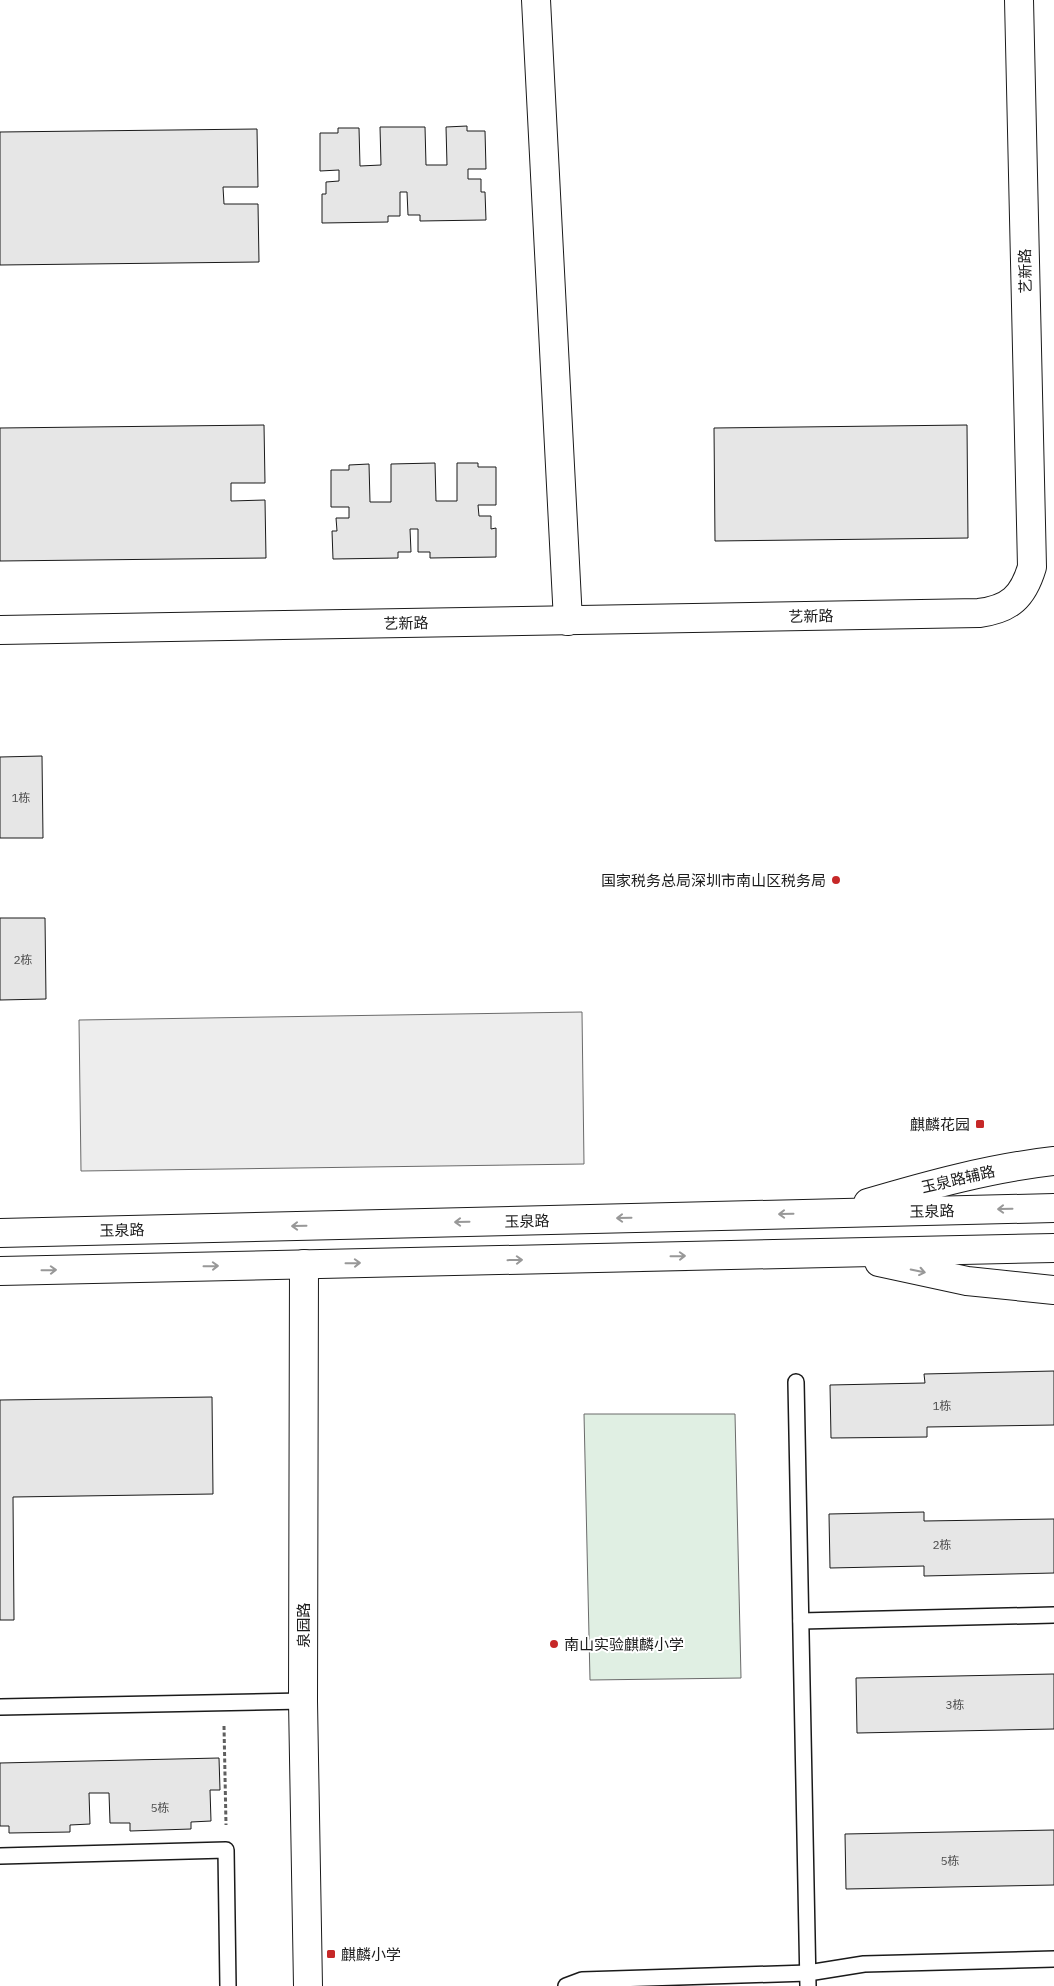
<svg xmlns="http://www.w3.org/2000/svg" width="1054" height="1986" viewBox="0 0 1054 1986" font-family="'IBM Plex Sans','Noto Sans SC',sans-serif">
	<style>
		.green { fill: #e0efe3; stroke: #6a6a6a }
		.parking { fill: #ededed; stroke: #6a6a6a }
		.building { fill: #e6e6e6; stroke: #1a1a1a }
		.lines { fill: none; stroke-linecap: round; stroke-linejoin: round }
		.lane-casing { stroke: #1a1a1a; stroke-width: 18 }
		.street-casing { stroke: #1a1a1a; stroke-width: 30 }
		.secondary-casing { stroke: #1a1a1a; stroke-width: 30 }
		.path { stroke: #5f5f5f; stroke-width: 3; stroke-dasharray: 4 2.5; stroke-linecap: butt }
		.lane { stroke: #fff; stroke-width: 15 }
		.street { stroke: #fff; stroke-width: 28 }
		.secondary { stroke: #fff; stroke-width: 28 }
		.oneway { stroke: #989898 }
		.poi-dot { fill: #c62828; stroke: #fff; stroke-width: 2 }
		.labels { text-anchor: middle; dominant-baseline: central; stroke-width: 4; stroke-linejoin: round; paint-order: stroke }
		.number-label { font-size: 12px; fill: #4d4d4d }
		.street-label { font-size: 15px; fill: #1a1a1a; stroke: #fff }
		.poi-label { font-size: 15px; fill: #1a1a1a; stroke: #fff; text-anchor: end }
	</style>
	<rect width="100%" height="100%" fill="#fff"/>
	<!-- green -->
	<polygon class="green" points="584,1414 735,1414 741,1678 590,1680"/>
	<!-- parking -->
	<polygon class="parking" points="582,1012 584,1164 81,1171 79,1020"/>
	<!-- building -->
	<g class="building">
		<polygon points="467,126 467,131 485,131 486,169 468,169 468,179 481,179 481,192 485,192 486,220 420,221 420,215 408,215 407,192 400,192 400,216 388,216 388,222 322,223 322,194 326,194 326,182 339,181 339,170 320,171 320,133 338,133 338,128 359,128 360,166 381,165 380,127 425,127 426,165 447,165 446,127"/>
		<polygon points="257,129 258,187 223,187 224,204 258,204 259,262 0,265 0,132"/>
		<polygon points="264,425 265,483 231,483 231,501 265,500 266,558 0,561 0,428"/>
		<polygon points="967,425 968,538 715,541 714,428"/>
		<polygon points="435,463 436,501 457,501 457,463 478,463 478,467 496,467 496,505 478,505 479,516 491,516 491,529 496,528 496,557 430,558 430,552 418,552 418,529 410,529 411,552 398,552 398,558 333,559 332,531 337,531 336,518 349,518 349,507 331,507 331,470 349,470 349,465 369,464 370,502 391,502 391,464"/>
		<polygon points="42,756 43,838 0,838 0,757"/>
		<polygon points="0,918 45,918 46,999 0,1000"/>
		<polygon points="1054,1371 1054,1425 927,1427 927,1437 831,1438 830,1385 925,1383 924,1374"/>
		<polygon points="212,1397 213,1494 13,1497 14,1620 0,1620 0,1400"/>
		<polygon points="924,1512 924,1521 1054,1519 1054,1573 924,1576 924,1566 830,1568 829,1514"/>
		<polygon points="1054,1674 1054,1729 857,1733 856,1678"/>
		<polygon points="219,1758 220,1790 210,1790 211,1821 191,1822 191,1829 130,1831 130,1823 110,1823 109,1793 89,1793 90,1824 70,1825 70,1832 9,1833 9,1826 0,1826 0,1763"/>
		<polygon points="1054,1830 1054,1885 846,1889 845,1834"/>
	</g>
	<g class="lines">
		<defs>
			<g id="lane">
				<polyline points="796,1382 808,1986"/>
				<polyline points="801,1621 1054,1615"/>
				<polyline points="0,1707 303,1701"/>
				<polyline points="0,1856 226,1850 228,1986"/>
				<polyline points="566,1986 582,1980 808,1973 864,1964 1054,1959"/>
			</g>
			<g id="street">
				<polyline points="536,0 568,621"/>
				<path d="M0 630 979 613C1010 609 1023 597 1032 567L1019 0"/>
				<polyline points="304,1264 303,1701 308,1986"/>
			</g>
			<g id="secondary">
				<path d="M868 1203C929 1185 991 1168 1054 1161"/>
				<polyline points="0,1233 1054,1208"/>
				<polyline points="879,1262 967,1281 1054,1290"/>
				<polyline points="0,1271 1054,1248"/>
			</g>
		</defs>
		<!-- lane casing -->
		<use href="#lane" class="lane-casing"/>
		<!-- street casing -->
		<use href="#street" class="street-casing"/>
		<!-- secondary casing -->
		<use href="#secondary" class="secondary-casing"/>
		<!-- path -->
		<polyline class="path" points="224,1726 226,1825"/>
		<!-- lane -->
		<use href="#lane" class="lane"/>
		<!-- street -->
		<use href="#street" class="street"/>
		<!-- secondary -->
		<use href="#secondary" class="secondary"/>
	</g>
	<!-- one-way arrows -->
	<defs><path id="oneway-shaft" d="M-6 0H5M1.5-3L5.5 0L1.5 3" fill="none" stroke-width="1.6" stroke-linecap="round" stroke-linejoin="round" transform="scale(1.25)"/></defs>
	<g class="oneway">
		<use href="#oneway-shaft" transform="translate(1005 1209) rotate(179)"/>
		<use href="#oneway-shaft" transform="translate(786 1214) rotate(179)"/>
		<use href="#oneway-shaft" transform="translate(624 1218) rotate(179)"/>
		<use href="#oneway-shaft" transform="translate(462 1222) rotate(179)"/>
		<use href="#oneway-shaft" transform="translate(299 1226) rotate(179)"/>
		<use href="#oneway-shaft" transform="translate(678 1256) rotate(-1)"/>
		<use href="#oneway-shaft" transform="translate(515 1260) rotate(-1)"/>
		<use href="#oneway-shaft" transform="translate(353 1263) rotate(-1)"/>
		<use href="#oneway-shaft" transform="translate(211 1266) rotate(-1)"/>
		<use href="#oneway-shaft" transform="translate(49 1270) rotate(-1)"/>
		<use href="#oneway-shaft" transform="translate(918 1271) rotate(12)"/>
	</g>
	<!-- markers -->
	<g class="poi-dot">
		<circle cx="836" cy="880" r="5"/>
		<rect x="975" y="1119" width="10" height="10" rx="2.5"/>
		<circle cx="554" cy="1644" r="5"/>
		<rect x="326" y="1949" width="10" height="10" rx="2.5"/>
	</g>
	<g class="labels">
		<!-- number labels -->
		<g class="number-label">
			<text x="21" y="797">1栋</text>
			<text x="23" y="959">2栋</text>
			<text x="942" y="1405">1栋</text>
			<text x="942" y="1544">2栋</text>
			<text x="955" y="1704">3栋</text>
			<text x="160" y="1807">5栋</text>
			<text x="950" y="1860">5栋</text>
		</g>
		<!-- street labels -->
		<g class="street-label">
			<text transform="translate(1025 271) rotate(-91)">艺新路</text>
			<text transform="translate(811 616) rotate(-1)">艺新路</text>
			<text transform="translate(406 623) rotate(-1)">艺新路</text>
			<text transform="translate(958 1179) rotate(-13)">玉泉路辅路</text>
			<text transform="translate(932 1211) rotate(-1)">玉泉路</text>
			<text transform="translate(527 1221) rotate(-1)">玉泉路</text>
			<text transform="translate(122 1230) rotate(-1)">玉泉路</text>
			<text transform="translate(303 1625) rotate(-90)">泉园路</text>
		</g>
		<!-- poi labels -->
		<g class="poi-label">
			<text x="826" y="880">国家税务总局深圳市南山区税务局</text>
			<text x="970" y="1124">麒麟花园</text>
			<text x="564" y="1644" text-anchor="start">南山实验麒麟小学</text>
			<text x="341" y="1954" text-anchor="start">麒麟小学</text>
		</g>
	</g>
</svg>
